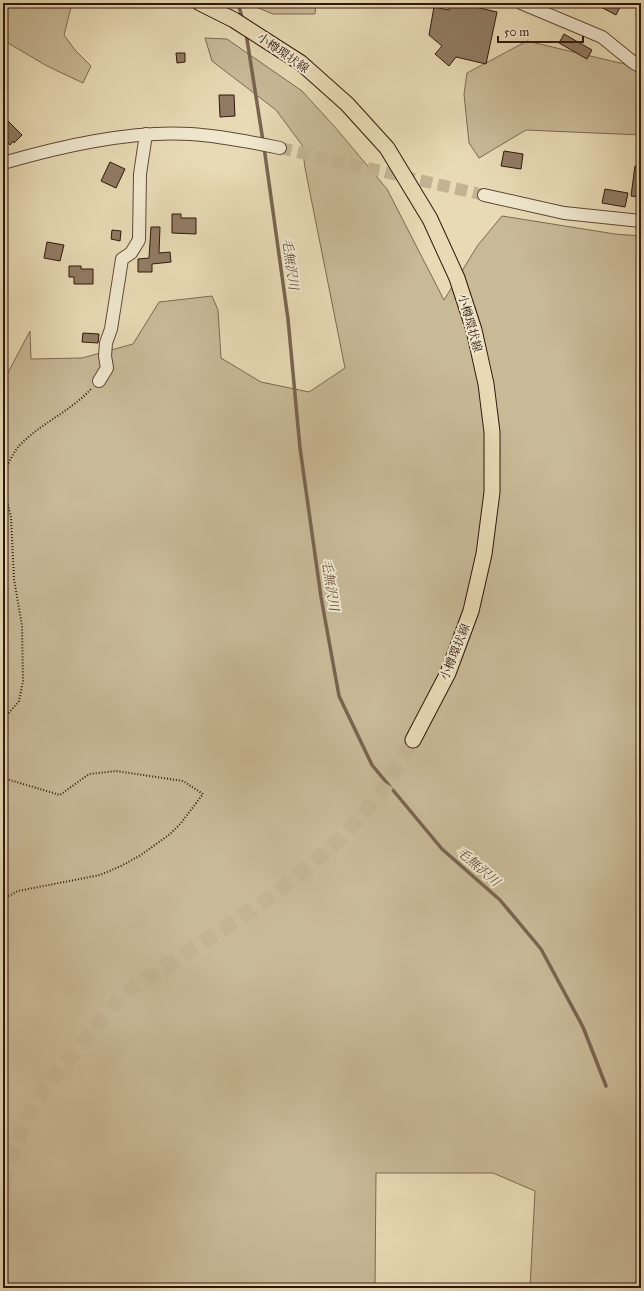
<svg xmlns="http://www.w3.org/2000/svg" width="644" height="1291" viewBox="0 0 644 1291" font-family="'IM FELL Great Primer','Noto Serif JP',serif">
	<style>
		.green { fill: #c8b997; stroke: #7e6852 }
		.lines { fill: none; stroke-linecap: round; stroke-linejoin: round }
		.stream { stroke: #7a634f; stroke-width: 3.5 }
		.building { fill: #917c63; stroke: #33160c }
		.minor-tunnel { stroke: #c3b392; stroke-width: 12; stroke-dasharray: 12 6; stroke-linecap: butt }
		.major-tunnel { stroke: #c3b392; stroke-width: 15; stroke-dasharray: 15 8; stroke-linecap: butt }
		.minor-casing { stroke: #604736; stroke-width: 14 }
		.major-casing { stroke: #33160c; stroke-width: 17 }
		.path { stroke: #33160c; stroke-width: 2; stroke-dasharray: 1 2; stroke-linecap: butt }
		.minor { stroke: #efe7ce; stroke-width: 12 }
		.major { stroke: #e7dab4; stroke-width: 15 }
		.labels { text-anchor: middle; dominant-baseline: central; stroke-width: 4; stroke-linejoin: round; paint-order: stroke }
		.street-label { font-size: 12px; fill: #33160c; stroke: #efe7ce }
		.water-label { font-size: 13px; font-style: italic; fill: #634a38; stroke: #efe7ce }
	</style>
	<rect width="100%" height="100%" fill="#e7dab4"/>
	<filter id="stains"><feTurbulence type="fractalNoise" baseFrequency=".005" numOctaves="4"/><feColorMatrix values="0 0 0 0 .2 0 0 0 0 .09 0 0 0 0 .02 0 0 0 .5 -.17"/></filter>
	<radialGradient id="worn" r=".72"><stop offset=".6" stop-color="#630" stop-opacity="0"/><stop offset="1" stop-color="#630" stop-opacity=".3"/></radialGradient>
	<!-- green -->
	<g class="green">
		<polygon points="3,3 72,3 64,35 75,50 91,66 83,83 47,66 3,40"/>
		<polygon points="246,3 316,3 315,14 273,14"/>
		<polygon points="205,38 227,39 302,91 334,126 387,189 444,300 478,245 502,216 615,234 641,236 641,1288 530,1288 535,1191 493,1173 376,1173 375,1288 5,1288 5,1250 3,1250 3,382 30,331 31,359 82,358 133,344 159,302 212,296 218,310 221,358 261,382 309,392 345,368 305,168 302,145 276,110 212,61"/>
		<polygon points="527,41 641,68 641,135 526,130 479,158 469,143 464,94 467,73"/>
	</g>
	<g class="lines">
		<!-- stream -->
		<g class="stream">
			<polyline points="238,3 243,21"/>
			<polyline points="246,33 263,141"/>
			<polyline points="264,147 288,319 300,448 321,597 339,696 372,765 442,849 500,900 541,949 583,1027 606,1086"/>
		</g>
	</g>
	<!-- building -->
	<g class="building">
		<polygon points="450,3 458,3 497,12 486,64 456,57 449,66 435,54 442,46 429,35 434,7 449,10"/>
		<polygon points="593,3 622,3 616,15"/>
		<polygon points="564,34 592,50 587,59 559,43"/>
		<polygon points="176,53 185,53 185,62 177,63"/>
		<polygon points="219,95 234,95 235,116 220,117"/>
		<polygon points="3,116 22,135 14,143 13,141 10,145 3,138"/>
		<polygon points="504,151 523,154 521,169 501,166"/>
		<polygon points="110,162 125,169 116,188 101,181"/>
		<polygon points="635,166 641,166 641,197 631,196"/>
		<polygon points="605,189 628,193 625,207 602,203"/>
		<polygon points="172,214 181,214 181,218 196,218 196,234 172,233"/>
		<polygon points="151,227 160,227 159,253 170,252 171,262 152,264 152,272 138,272 138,259 149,258"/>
		<polygon points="112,230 121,231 120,241 111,239"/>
		<polygon points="47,242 64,245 60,261 44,258"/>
		<polygon points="69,266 81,266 81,269 93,269 93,284 74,284 74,277 69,277"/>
		<polygon points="83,333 99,334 98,343 82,342"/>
	</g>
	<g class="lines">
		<!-- minor-tunnel -->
		<polyline class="minor-tunnel" points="280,148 484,195"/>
		<!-- major-tunnel -->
		<polyline class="major-tunnel" points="3,1184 11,1158 30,1112 46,1086 124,993 261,904 307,868 342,837 382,792 413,740"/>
		<defs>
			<g id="minor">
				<polyline points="521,3 602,37 634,63 641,67"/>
				<path d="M3 163C61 146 130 130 191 134 221 136 251 142 280 148"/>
				<polyline points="484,195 564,213 641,221"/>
				<polyline points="99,381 107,368 105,356 106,343 111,329 122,259 131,253 139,240 140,174 146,134"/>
			</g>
			<polyline id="major" points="200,3 234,20 301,63 347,104 387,148 430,219 457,278 474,330 486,384 492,432 492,492 484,554 471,611 448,673 413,740"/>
		</defs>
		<!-- minor casing -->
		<use href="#minor" class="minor-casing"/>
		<!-- major casing -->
		<use href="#major" class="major-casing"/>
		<!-- path -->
		<g class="path">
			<path d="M3 474C8 465 13 452 20 445 41 423 71 411 91 389"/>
			<polyline points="3,478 5,493 11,517 14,579 22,626 23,681 19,701 3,720"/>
			<polyline points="3,778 60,795 89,774 116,771 183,781 203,794 181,823 170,834 141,855 121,866 100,875 18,891 3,899"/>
		</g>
		<!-- minor -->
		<use href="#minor" class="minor"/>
		<!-- major -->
		<use href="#major" class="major"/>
	</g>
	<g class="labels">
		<!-- street labels -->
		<g class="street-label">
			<text transform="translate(283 53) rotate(35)">小樽環状線</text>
			<text transform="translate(470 323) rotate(74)">小樽環状線</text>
			<text transform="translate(455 652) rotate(-68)">小樽環状線</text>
		</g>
		<!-- water labels -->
		<g class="water-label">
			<text transform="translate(290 264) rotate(82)">毛無沢川</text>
			<text transform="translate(330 585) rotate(81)">毛無沢川</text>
			<text transform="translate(478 867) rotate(41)">毛無沢川</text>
		</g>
	</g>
	<!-- margin -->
	<rect width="644" height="1291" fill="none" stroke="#e7dab4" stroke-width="16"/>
	<rect x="4" y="4" width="636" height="1283" fill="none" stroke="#33160c" stroke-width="2"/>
	<rect x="8" y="8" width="628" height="1275" fill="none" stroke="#33160c"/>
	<!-- scale -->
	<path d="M498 36v6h85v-6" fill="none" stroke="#33160c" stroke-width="2"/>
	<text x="504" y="36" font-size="12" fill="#33160c" stroke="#efe7ce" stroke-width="3" paint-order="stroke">50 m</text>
	<rect width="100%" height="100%" filter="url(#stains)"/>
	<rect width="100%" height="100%" fill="url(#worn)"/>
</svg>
